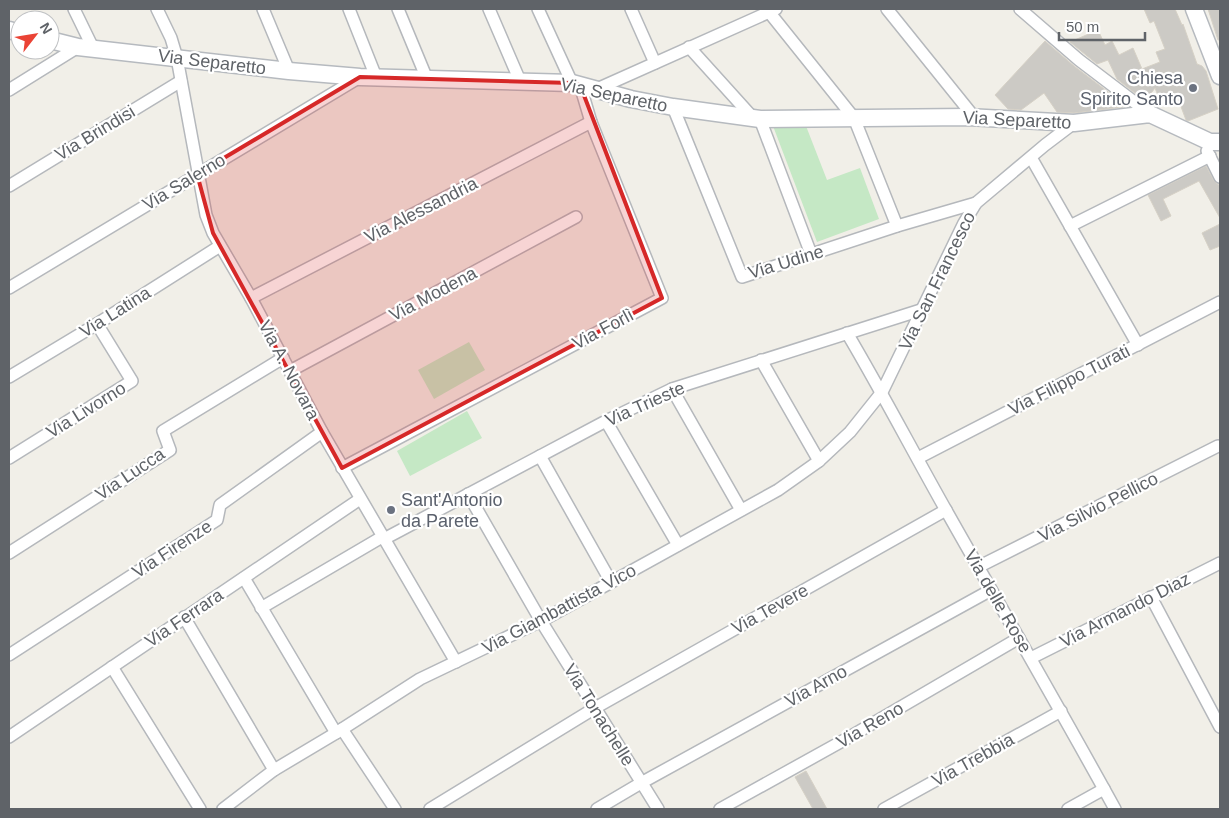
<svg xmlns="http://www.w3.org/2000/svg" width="1229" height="818" viewBox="0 0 1229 818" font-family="Helvetica,sans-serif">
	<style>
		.green { fill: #c5e8c5 }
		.building { fill: #cccac5; stroke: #d6d1c6 }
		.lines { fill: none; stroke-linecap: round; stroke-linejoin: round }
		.street-casing { stroke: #b5b8bc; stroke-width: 14 }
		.secondary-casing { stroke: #b6babf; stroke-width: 19 }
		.street { stroke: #fff; stroke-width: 11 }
		.secondary { stroke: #fff; stroke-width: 16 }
		.marked { fill: #d62828; fill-opacity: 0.2; stroke: #d62828; stroke-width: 4; stroke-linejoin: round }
		.worship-dot { fill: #6b7280; stroke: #fff; stroke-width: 2 }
		.labels { text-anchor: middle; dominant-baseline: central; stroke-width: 4.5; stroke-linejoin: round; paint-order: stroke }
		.street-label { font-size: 18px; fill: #5f6368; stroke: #fff }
		.worship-label { font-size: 18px; fill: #5b616d; stroke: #fff; text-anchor: end }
	</style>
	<rect width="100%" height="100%" fill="#f1efe8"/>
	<!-- green -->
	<g class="green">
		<polygon points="773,126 806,126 827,180 860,168 879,219 817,242"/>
		<polygon points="469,342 485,370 434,399 418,370"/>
		<polygon points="467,411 482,438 410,476 397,451"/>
	</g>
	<!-- building -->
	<g class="building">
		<polygon points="1144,9 1175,9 1182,25 1183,24 1197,64 1202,66 1206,71 1218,109 1188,121 1186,120 1177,96 1161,103 1155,88 1145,101 1117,79 1108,60 1097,64 1070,42 1098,30 1105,45 1112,41 1119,55 1133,48 1142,69 1160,62 1156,52 1165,49 1154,21 1150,23"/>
		<polygon points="1208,9 1220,9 1220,40 1218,40"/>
		<polygon points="1045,41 1074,66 1124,104 1123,107 1074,113 1057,112 1044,93 1021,110 1008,109 995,95"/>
		<polygon points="1206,166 1214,181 1220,186 1220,218 1199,181 1163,199 1171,216 1161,221 1148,195"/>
		<polygon points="1220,224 1220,246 1210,250 1202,233"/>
		<polygon points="806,771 827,809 813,809 795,777"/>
	</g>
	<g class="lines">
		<defs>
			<g id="street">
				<polyline points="74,9 93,48"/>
				<polyline points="157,9 171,38 177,58 206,215 213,233 251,298 322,432 456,662"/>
				<polyline points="263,9 289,71"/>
				<polyline points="349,9 376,77"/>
				<polyline points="398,9 427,79"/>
				<polyline points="489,9 520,81"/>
				<polyline points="538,9 572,83"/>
				<polyline points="631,9 655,63"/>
				<polyline points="887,9 974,117"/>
				<polyline points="1020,9 1079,60 1150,114"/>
				<polyline points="769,12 854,118 897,226"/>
				<polyline points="689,47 754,119"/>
				<polyline points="597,89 776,9"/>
				<polyline points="9,90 78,47"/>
				<polyline points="673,107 742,277 897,226 976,203"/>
				<polyline points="760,119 811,254"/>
				<polyline points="1207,151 1220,177"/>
				<polyline points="1033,161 1138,345"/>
				<polyline points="9,186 181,81"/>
				<polyline points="1070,226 1210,156"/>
				<polyline points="9,288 360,77"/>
				<polyline points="251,298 591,122"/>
				<path d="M847 333C882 392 913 452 947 512 1003 611 1060 709 1115 809"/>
				<polyline points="761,360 819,461"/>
				<polyline points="290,371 576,217"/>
				<polyline points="9,377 97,324 220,246"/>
				<polyline points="672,389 741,510"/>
				<polyline points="606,421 678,545"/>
				<polyline points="540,456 611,582"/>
				<polyline points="9,458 132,381 97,324"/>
				<polyline points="918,458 1220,302"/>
				<polyline points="342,468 662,298 591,122 580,85"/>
				<polyline points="468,494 541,621 658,809"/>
				<polyline points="384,539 606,421 672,389 924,309"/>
				<polyline points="9,553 170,450 163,431 283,358"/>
				<polyline points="978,567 1218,446"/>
				<polyline points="244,578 336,733"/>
				<polyline points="1151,597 1220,727"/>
				<polyline points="261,608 382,537"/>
				<polyline points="184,617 274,770"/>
				<polyline points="9,655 217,520 220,505 322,432"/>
				<polyline points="1031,658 1220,563"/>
				<polyline points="112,667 200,809"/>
				<polyline points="342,729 395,809"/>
				<polyline points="9,737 360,499"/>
				<polyline points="223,809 274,770 336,733 420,679 541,621 778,490 819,461 850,432 882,392 964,223 976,203 1045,145 1074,123"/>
				<polyline points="430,809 595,708 946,510"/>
				<polyline points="597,809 641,783 991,590"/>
				<polyline points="720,809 846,739 1019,638"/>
				<polyline points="884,809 1061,711"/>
				<polyline points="1068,809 1104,789"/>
			</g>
			<g id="secondary">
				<polyline points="1194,9 1220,76"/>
				<polyline points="9,30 20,33"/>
				<polyline points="50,40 78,47 289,71 360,77 572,83 631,99 673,107 760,119 968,117 1074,123 1150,114 1210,142 1220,142"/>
			</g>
		</defs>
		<!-- street casing -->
		<use href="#street" class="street-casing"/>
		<!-- secondary casing -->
		<use href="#secondary" class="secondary-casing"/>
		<!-- street -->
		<use href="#street" class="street"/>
		<!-- secondary -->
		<use href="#secondary" class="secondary"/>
	</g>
	<!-- marked area -->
	<path class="marked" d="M360 77 572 83 580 85 662 298 342 468 213 233 197 174Z"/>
	<!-- markers -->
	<g class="worship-dot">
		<circle cx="1193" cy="88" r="5"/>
		<circle cx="391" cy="510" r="5"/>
	</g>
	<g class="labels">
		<!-- street labels -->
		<g class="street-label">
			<text transform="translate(212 62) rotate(7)">Via Separetto</text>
			<text transform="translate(614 95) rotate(12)">Via Separetto</text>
			<text transform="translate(1017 120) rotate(3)">Via Separetto</text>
			<text transform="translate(95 133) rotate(-31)">Via Brindisi</text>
			<text transform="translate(184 182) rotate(-31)">Via Salerno</text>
			<text transform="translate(421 210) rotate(-27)">Via Alessandria</text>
			<text transform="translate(786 262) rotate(-17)">Via Udine</text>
			<text transform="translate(937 281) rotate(-64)">Via San Francesco</text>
			<text transform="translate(433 294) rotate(-28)">Via Modena</text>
			<text transform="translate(115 312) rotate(-32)">Via Latina</text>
			<text transform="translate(603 329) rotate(-28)">Via Forlì</text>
			<text transform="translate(289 370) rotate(62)">Via A. Novara</text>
			<text transform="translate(1069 380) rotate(-27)">Via Filippo Turati</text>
			<text transform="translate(645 404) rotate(-24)">Via Trieste</text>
			<text transform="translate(86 410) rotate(-32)">Via Livorno</text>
			<text transform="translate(130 474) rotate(-34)">Via Lucca</text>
			<text transform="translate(1098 507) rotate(-27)">Via Silvio Pellico</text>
			<text transform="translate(172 549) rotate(-33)">Via Firenze</text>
			<text transform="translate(998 601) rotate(60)">Via delle Rose</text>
			<text transform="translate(559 609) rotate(-28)">Via Giambattista Vico</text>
			<text transform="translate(770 609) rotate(-29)">Via Tevere</text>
			<text transform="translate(1125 610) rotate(-27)">Via Armando Diaz</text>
			<text transform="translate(184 618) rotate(-34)">Via Ferrara</text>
			<text transform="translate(816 686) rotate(-29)">Via Arno</text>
			<text transform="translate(599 715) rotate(58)">Via Tonachelle</text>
			<text transform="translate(870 725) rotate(-30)">Via Reno</text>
			<text transform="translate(973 760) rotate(-29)">Via Trebbia</text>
		</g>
		<!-- worship labels -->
		<g class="worship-label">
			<text x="1183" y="78">Chiesa<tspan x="1183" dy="21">Spirito Santo</tspan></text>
			<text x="401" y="500" text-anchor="start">Sant'Antonio<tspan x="401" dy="21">da Parete</tspan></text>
		</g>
	</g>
	<!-- border -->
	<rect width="1229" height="818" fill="none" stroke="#5f6368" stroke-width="20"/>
	<!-- north arrow -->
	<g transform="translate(35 35) rotate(59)"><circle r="24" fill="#ffffff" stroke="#bfc1c3"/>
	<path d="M0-4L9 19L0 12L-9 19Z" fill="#ea4335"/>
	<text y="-8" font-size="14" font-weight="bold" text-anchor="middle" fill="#5f6368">N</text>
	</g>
	<!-- scale -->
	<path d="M1059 32v8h86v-8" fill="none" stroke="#5f6368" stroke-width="2.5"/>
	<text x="1066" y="32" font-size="15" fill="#5f6368" stroke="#ffffff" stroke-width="4" paint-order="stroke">50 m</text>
</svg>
